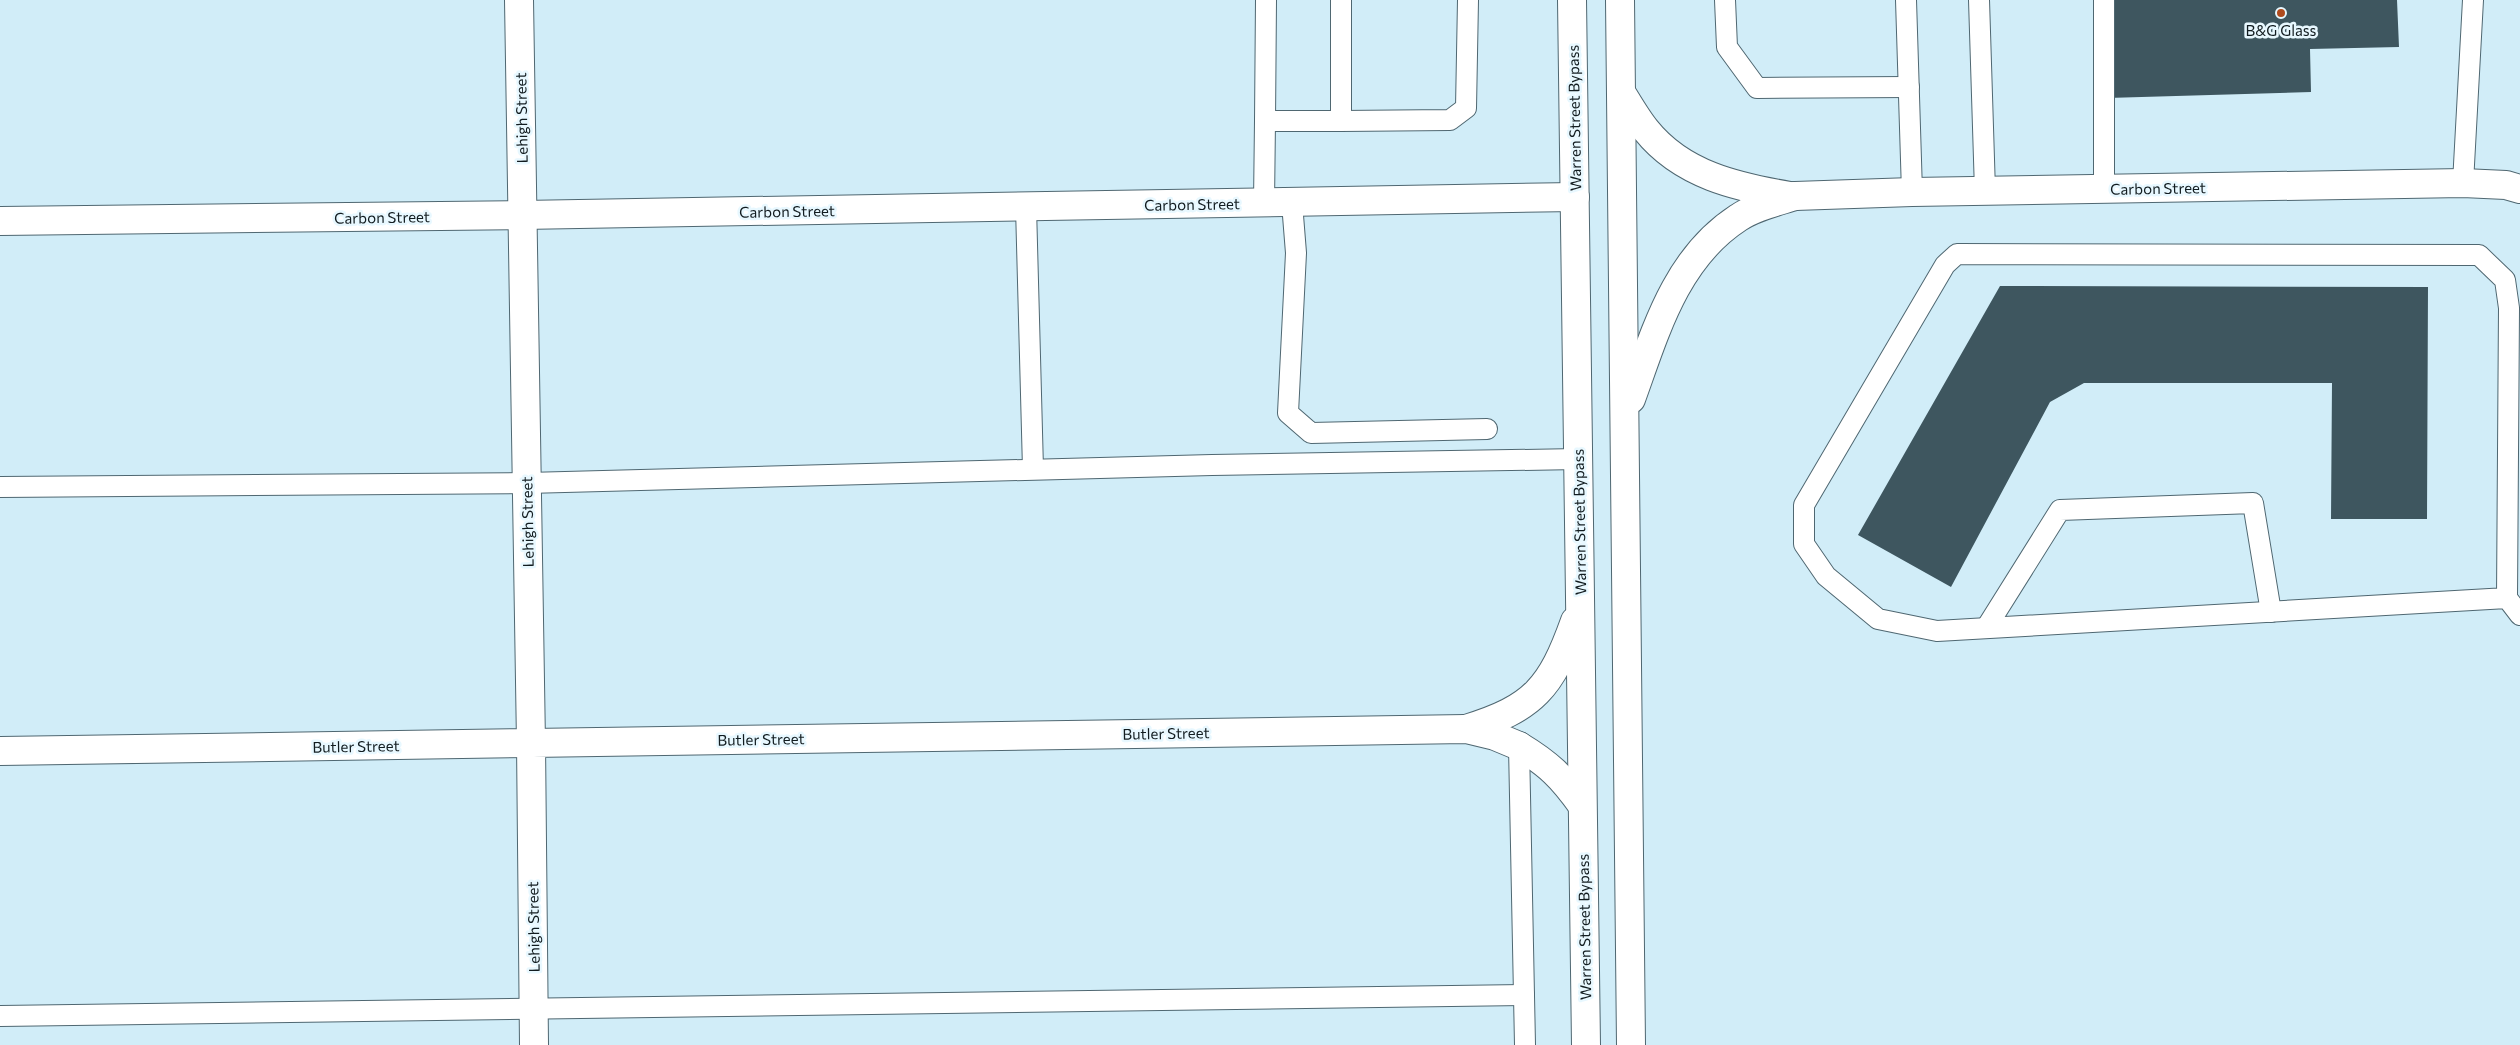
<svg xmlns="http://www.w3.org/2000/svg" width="2520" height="1045" viewBox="0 0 2520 1045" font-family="Commissioner,sans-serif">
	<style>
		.building { fill: #3e565f }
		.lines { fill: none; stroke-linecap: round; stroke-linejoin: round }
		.lane-casing { stroke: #4f6771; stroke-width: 22 }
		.street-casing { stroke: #4f6771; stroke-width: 30 }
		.primary-casing { stroke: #4f6771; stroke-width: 30 }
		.highway-casing { stroke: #4f6771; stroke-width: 30 }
		.lane { stroke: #fff; stroke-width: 20 }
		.street { stroke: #fff; stroke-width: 28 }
		.primary { stroke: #fff; stroke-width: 28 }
		.highway { stroke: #fff; stroke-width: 28 }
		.poi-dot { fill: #af4a1d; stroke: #e8f8ff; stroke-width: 2 }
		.labels { text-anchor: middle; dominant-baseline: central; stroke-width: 5; stroke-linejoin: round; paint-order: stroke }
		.poi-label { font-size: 15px; fill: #121c20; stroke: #e8f8ff }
		.street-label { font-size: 15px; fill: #121c20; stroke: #e8f8ff }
	</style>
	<rect width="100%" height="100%" fill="#d1edf8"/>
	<!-- building -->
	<g class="building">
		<polygon points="2112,0 2397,0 2399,47 2310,49 2311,92 2107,98"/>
		<polygon points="2000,286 2428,287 2427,519 2331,519 2332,383 2084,383 2050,402 1951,587 1858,535"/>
	</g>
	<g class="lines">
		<defs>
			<g id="lane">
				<polyline points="1725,0 1727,47 1757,88 1909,87"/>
				<polyline points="1906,0 1912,192"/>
				<polyline points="1979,0 1985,191"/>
				<polyline points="2104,0 2104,189"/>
				<polyline points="1265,121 1266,0"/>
				<polyline points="1341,121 1450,120 1466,108 1468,0"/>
				<polyline points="2463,183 2473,0"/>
				<polyline points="1264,203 1265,121 1341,121 1341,0"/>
				<polyline points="1292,203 1296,253 1288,413 1311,433 1487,429"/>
				<polyline points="1026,207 1033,469"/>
				<polyline points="0,487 527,483 1212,465 1578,459"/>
				<polyline points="2507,598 1937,631 1878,619 1826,576 1804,544 1804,505 1945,265 1957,254 2479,255 2505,280 2509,308 2507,598 2520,615"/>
				<polyline points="1986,628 2060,510 2253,503 2271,612"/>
				<polyline points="1519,746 1525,1045"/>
				<polyline points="0,1016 1524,995"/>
			</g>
			<g id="street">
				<polyline points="0,221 522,215 1575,197"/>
				<polyline points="0,751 531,743 519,0"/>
			</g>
			<g id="primary">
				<polyline points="1795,196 1912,192 2463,183 2506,185 2520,189"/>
				<polyline points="534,1045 531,743 1466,729 1495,736 1519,746"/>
			</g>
			<g id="highway">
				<polyline points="1572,0 1586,1045"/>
				<polyline points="1620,0 1631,1045"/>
				<path d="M1621 92C1629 105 1637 119 1646 130 1682 175 1737 187 1790 196"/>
				<path d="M1631 399C1655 333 1675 259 1738 218 1754 207 1776 202 1795 196"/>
				<path d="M1466 729C1534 708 1551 688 1575 621"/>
				<path d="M1519 746C1549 764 1562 777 1582 805"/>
			</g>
		</defs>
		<!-- lane casing -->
		<use href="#lane" class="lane-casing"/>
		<!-- street casing -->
		<use href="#street" class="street-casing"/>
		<!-- primary casing -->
		<use href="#primary" class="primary-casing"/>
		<!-- highway casing -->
		<use href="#highway" class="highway-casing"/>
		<!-- lane -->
		<use href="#lane" class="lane"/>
		<!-- street -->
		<use href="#street" class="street"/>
		<!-- primary -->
		<use href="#primary" class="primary"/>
		<!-- highway -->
		<use href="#highway" class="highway"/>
	</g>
	<!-- markers -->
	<circle class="poi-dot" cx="2281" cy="13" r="5"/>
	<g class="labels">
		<!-- poi labels -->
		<g class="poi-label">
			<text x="2281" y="30">B&amp;G Glass</text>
		</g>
		<!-- street labels -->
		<g class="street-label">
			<text transform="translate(521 118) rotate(-91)">Lehigh Street</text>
			<text transform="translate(1574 118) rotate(-91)">Warren Street Bypass</text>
			<text transform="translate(2158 188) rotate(-1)">Carbon Street</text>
			<text transform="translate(1192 204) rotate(-1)">Carbon Street</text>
			<text transform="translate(787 211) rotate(-1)">Carbon Street</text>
			<text transform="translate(382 217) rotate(-1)">Carbon Street</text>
			<text transform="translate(527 522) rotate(-91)">Lehigh Street</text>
			<text transform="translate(1579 522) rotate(-91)">Warren Street Bypass</text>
			<text transform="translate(1166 733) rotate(-1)">Butler Street</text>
			<text transform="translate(761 739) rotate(-1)">Butler Street</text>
			<text transform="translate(356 746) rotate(-1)">Butler Street</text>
			<text transform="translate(533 927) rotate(-91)">Lehigh Street</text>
			<text transform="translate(1584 927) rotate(-91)">Warren Street Bypass</text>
		</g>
	</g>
</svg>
